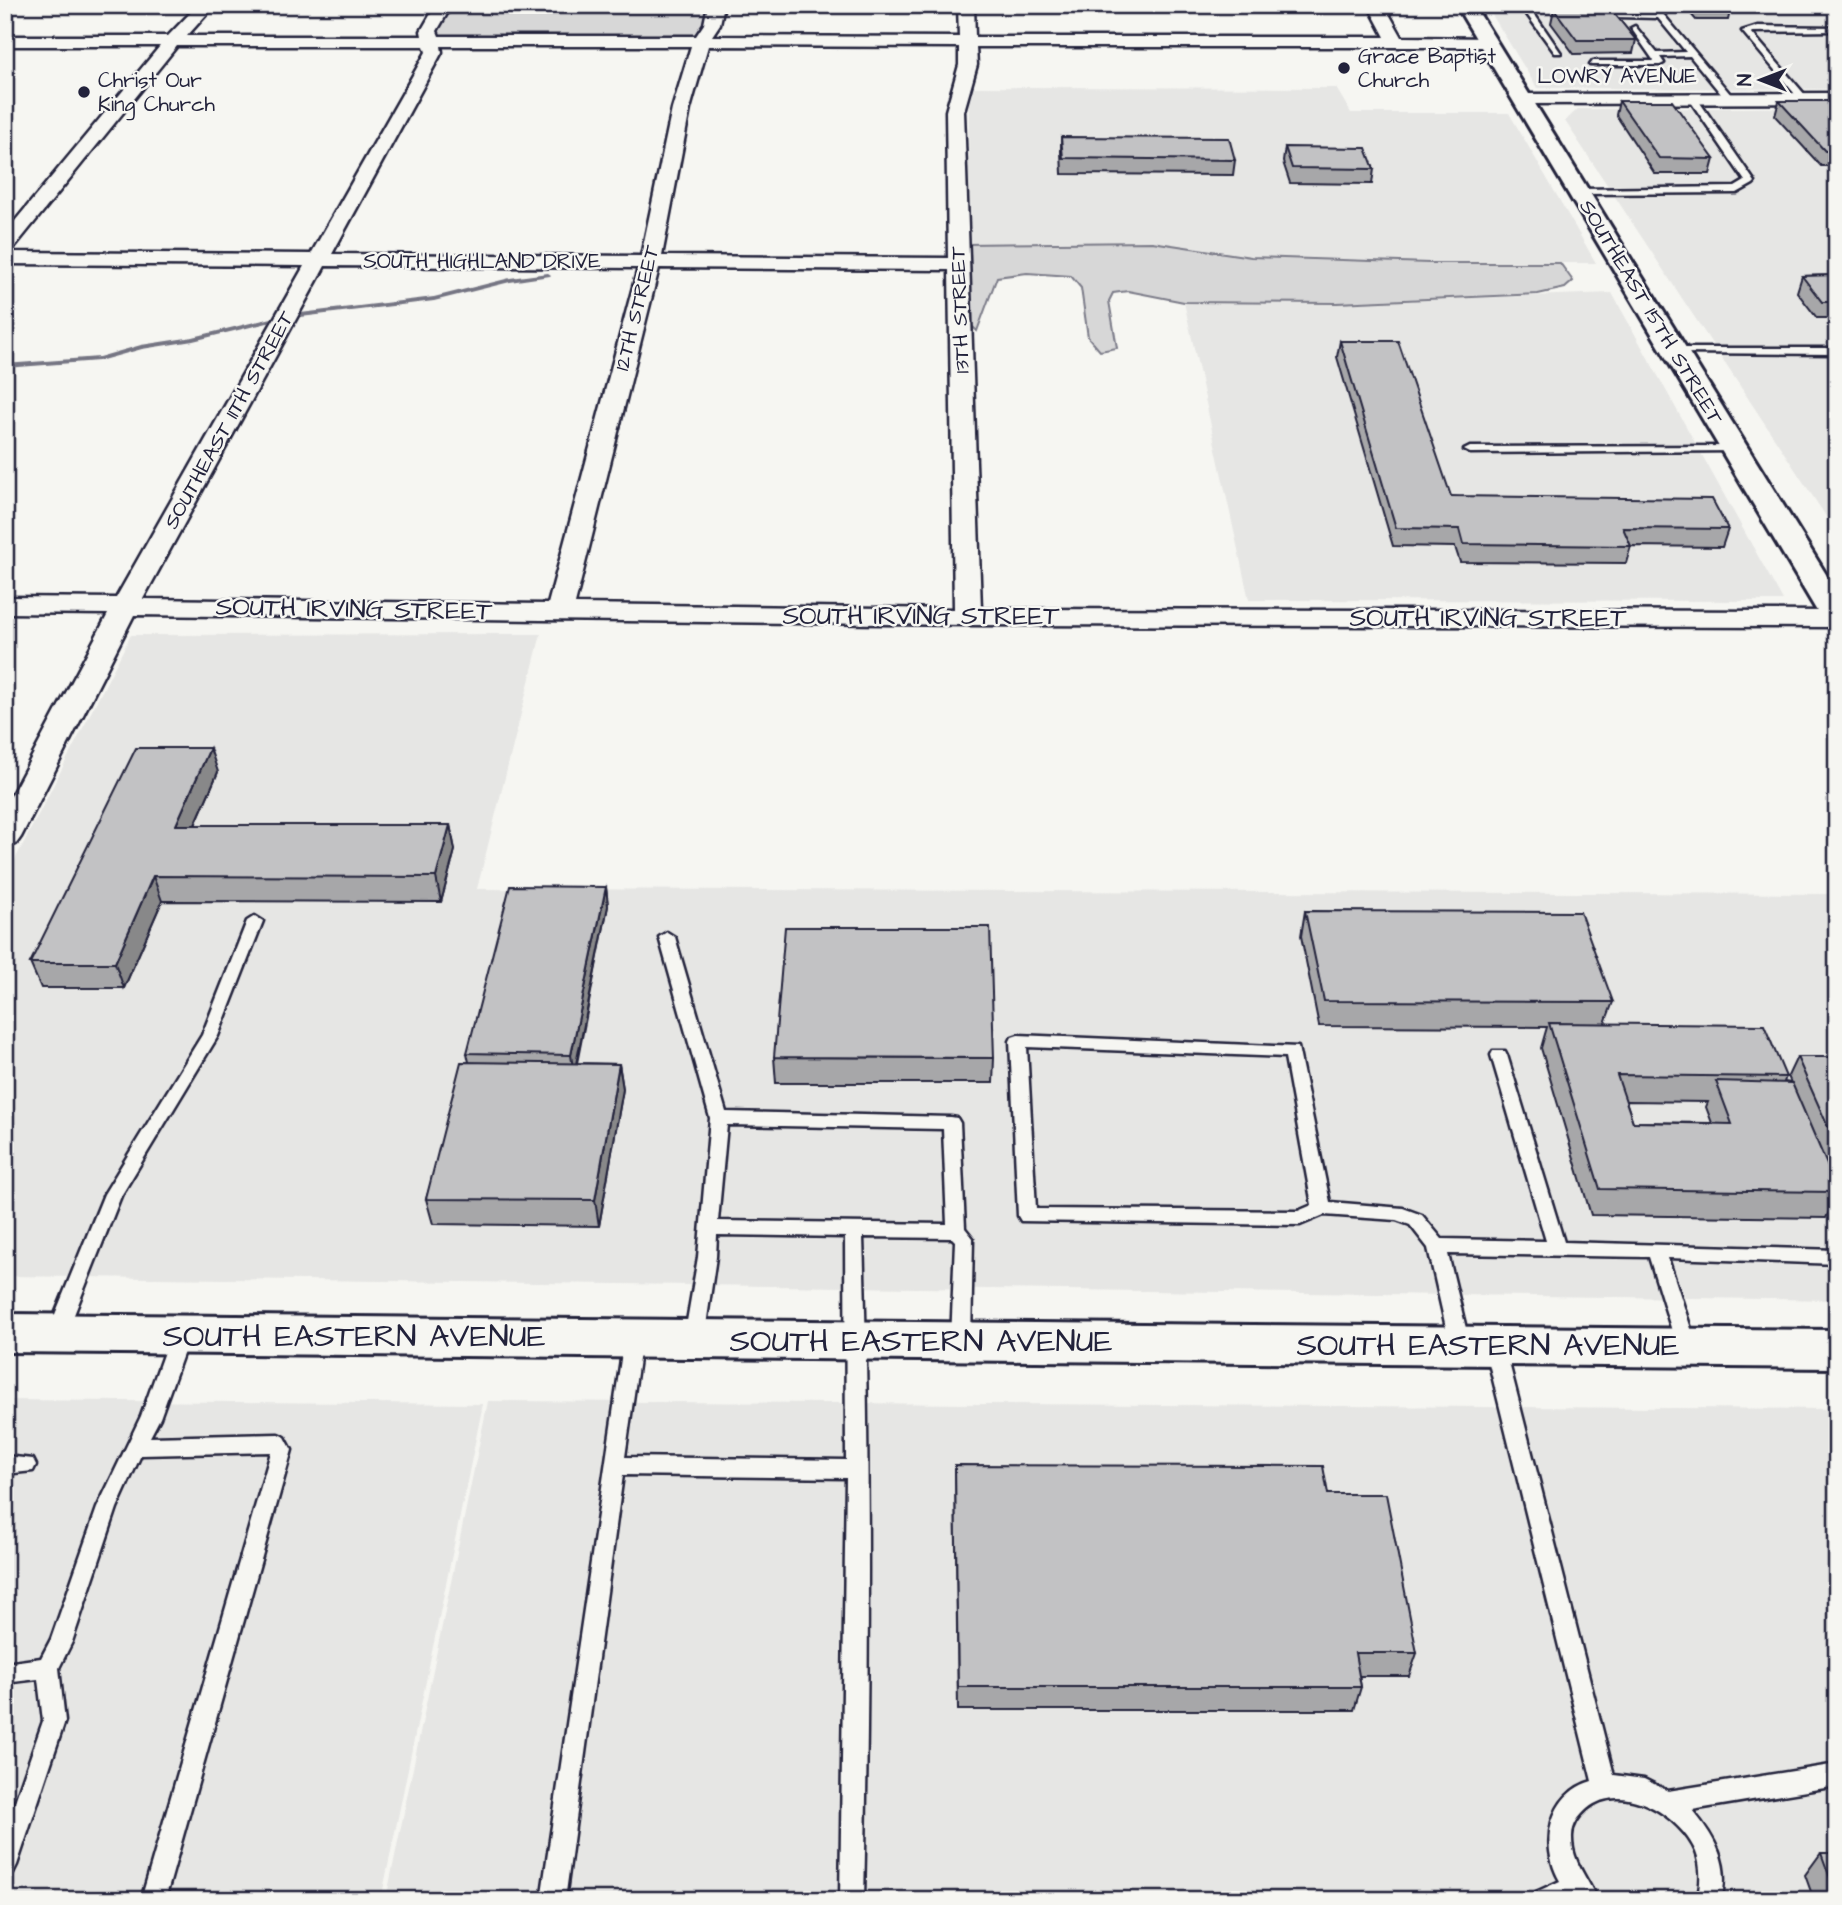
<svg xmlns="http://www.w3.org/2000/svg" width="1842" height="1905" viewBox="0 0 1842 1905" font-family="'Architects Daughter',sans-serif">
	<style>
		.built { fill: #e6e6e4 }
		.green { fill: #d7d7d7; stroke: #7c7c89; stroke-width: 2 }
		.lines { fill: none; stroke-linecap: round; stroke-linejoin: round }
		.stream { fill: #757583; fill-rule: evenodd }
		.lane-casing { stroke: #22223b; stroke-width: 5 }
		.street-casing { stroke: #22223b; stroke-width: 5 }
		.secondary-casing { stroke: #22223b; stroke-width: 6 }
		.lane { fill: #f6f6f2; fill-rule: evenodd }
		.street { fill: #f6f6f2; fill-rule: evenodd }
		.secondary { fill: #f6f6f2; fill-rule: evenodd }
		.wall { fill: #a7a7a9; stroke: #22223b; stroke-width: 2; fill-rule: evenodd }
		.shaded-wall { fill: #888889; stroke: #22223b; stroke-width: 2 }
		.building { fill: #c2c2c4; stroke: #22223b; stroke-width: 2 }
		.poi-dot { fill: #22223b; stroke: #f6f6f2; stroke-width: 2.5 }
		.labels { text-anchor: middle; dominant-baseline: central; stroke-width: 5; stroke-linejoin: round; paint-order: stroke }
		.far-poi-label { font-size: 21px; fill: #22223b; stroke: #f6f6f2; text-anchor: start }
		.far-street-label { font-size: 21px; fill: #22223b; stroke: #f6f6f2 }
		.street-label { font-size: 26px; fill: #22223b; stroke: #f6f6f2 }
		.near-street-label { font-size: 32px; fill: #22223b; stroke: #f6f6f2 }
	</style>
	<rect width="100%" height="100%" fill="#f6f6f2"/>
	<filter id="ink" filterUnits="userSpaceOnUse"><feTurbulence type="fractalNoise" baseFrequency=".0143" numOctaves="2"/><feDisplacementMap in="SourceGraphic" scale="14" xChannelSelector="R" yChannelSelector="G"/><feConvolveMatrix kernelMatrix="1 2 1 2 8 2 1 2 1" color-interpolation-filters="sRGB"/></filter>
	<g filter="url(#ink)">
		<!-- built -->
		<g class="built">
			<polygon points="1486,5 1837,5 1837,89 1537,88"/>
			<polygon points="974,87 1336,88 1351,113 1509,113 1596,263 1429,263 1251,257 1152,242 967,244 969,103"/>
			<polygon points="1837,107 1837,533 1565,121 1578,109"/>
			<polygon points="1612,293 1783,601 1249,600 1184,302 1337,303"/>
			<polygon points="541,634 477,889 1837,894 1837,1300 5,1276 5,879 131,635"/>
			<polygon points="5,1400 483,1404 381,1900 5,1900"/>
			<polygon points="488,1401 1837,1409 1837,1900 386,1900"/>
		</g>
		<!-- green -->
		<g class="green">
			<polygon points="448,5 710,5 701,32 693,36 446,38 435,35"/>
			<polygon points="1152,242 1251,257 1429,263 1560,263 1573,281 1565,288 1538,294 1337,303 1184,302 1128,291 1113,293 1109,301 1117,348 1100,351 1088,337 1081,288 1071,276 1027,273 997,277 977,331 968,322 966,244"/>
		</g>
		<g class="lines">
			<!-- stream -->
			<polygon class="stream" points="548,273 551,275 550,276 510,282 434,301 284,319 193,341 142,349 99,361 5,368 5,364 99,357 141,345 193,337 284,315 434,297 510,278"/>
			<defs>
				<g id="lane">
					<polygon points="1520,5 1528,5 1561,53 1555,53"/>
					<polygon points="1600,5 1609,5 1617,13 1663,14 1732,96 1732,100 1726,100 1690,56 1660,57 1664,63 1660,65 1590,65 1593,61 1654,61 1631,28 1635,26 1657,53 1686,52 1658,18 1615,17"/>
					<polygon points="1758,26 1837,27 1837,31 1751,32 1806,96 1806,100 1800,100 1742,31"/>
					<polygon points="1693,96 1696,97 1755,182 1753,184 1737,193 1576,194 1576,190 1579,189 1735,187 1745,181 1689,99"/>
					<polygon points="1675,348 1837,348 1837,354 1671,353 1670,351"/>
					<polygon points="1734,446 1740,449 1738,451 1470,453 1464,450 1470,447"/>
					<polygon points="255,916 263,921 218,1036 121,1196 64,1340 57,1342 50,1340 47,1334 104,1194 202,1035 247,921"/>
					<path d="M667 932 675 937 726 1112 951 1117 957 1118 960 1123 965 1228 973 1238 971 1341 968 1347 961 1349 954 1347 951 1341 955 1241 952 1238 863 1237C870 1458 869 1679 864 1900H840L846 1478 623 1475 565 1900H541L625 1332 632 1330 639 1332 642 1338 625 1457 846 1460 845 1237 717 1235 716 1257 704 1339 701 1345 694 1347 687 1345 684 1339 698 1257 710 1118 659 937ZM727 1125 943 1129 947 1224 718 1221Z"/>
					<path d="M1018 1035 1298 1047 1330 1202 1403 1208 1422 1215 1442 1239 1546 1241 1491 1055 1493 1051H1505L1507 1055 1564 1242 1837 1250V1264L1668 1258 1697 1347 1694 1353 1687 1355 1680 1353 1677 1347 1649 1257 1448 1254 1470 1345 1467 1351 1460 1353 1453 1351 1450 1345 1428 1248 1410 1225 1396 1220 1324 1215 1300 1225 1021 1221 1018 1216 1010 1041 1012 1037ZM1027 1047 1285 1057 1312 1205 1298 1211 1036 1209Z"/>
					<polygon points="180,1327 187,1329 190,1335 160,1418 150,1437 278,1434 285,1437 292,1450 165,1900 141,1900 271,1452 141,1455 117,1508 72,1642 59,1668 65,1721 17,1865 13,1873 5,1877 5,1830 43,1721 38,1679 5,1683 5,1663 41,1658 51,1639 97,1508 141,1416 170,1335 173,1329"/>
					<path d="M1495 1339 1502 1341 1505 1347 1614 1775 1644 1779 1668 1791 1837 1764V1786L1692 1810C1714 1836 1731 1864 1721 1900H1697C1701 1885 1702 1867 1696 1852 1681 1816 1622 1779 1587 1809 1579 1816 1572 1825 1572 1836 1571 1861 1588 1878 1597 1900H1532L1536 1892 1560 1881C1539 1845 1549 1793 1592 1781L1485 1347 1488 1341Z"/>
					<polygon points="5,1456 33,1459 36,1465 33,1471 5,1474"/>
				</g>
				<g id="street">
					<path d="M198 5H215L187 36H422L421 31 436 5H452L437 31 439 36H696L704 24 708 5H724L720 24 712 36 959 37 958 5H974L975 37H1385L1368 5H1384L1402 37 1494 38 1496 42 1488 47H976L977 65 964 111 981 609 1837 611V627L968 625 134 615 21 837 16 844 5 847V807L108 614 5 613V597L116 598 304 266 5 264V233L160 46H5V36H168ZM177 46H424L426 52 311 254 6 252 12 250ZM441 46H691L672 109 641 256 332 254 442 52ZM708 46 959 47V65L946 111 948 258 662 256 690 109ZM325 266 638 268 548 604 143 599ZM659 268 949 270 954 609 575 604Z"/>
					<polygon points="1837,93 1837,103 1522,104 1513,99 1522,94"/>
				</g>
				<g id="secondary">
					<polygon points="1456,5 1474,5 1837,592 1837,627 1826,625 1821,618"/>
					<polygon points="5,1314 1837,1330 1837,1368 5,1352"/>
				</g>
			</defs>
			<!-- lane casing -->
			<use href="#lane" class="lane-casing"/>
			<!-- street casing -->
			<use href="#street" class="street-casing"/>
			<!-- secondary casing -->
			<use href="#secondary" class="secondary-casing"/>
			<!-- lane -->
			<use href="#lane" class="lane"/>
			<!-- street -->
			<use href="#street" class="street"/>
			<!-- secondary -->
			<use href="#secondary" class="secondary"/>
		</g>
		<!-- wall -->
		<g class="wall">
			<polygon points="1683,5 1828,5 1828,6 1731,7 1728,20 1696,20"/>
			<polygon points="1554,9 1636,40 1633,53 1574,54 1551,23"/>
			<polygon points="1619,101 1714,159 1710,174 1655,174 1616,115"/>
			<polygon points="1779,101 1837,108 1837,166 1821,166 1775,116"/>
			<polygon points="1061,137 1235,160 1233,175 1062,174 1061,152"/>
			<polygon points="1285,147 1374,169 1372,184 1290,183 1283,162"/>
			<polygon points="1837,275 1837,318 1817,318 1797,292 1802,276"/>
			<polygon points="1340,341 1451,496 1728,529 1722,547 1631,546 1626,563 1460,562 1455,547 1393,546 1337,357"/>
			<polygon points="218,772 195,825 450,825 455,850 441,902 162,901 124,988 41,988 30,963"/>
			<polygon points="606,887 608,906 577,1063 619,1064 623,1089 599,1226 433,1224 426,1199 469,1062 467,1053"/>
			<path d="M1305 911 1613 1002 1605 1023 1786 1077 1784 1082 1791 1083 1788 1076 1797 1057H1837V1196L1826 1218 1591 1215 1541 1048 1547 1027 1319 1026 1301 936ZM1626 1101 1708 1102 1706 1107 1712 1123 1633 1122Z"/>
			<polygon points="774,1057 994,1058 993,1083 776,1083"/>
			<polygon points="955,1465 1328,1494 1417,1653 1409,1676 1359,1676 1361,1687 1354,1710 958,1710"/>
			<polygon points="1821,1853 1837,1853 1837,1900 1814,1900 1805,1875"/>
		</g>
		<!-- shaded-wall -->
		<g class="shaded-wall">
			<polygon points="210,748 218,772 184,850 176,825"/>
			<polygon points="450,825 455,850 441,902 436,877"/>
			<polygon points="153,876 162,901 124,988 115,963"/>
			<polygon points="606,887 608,906 574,1074 571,1055"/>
			<polygon points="619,1064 623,1089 599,1226 595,1200"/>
		</g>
		<!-- building -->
		<g class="building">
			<polygon points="1698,5 1731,5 1731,6 1699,6"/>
			<polygon points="1554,9 1611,9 1636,40 1577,40"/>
			<polygon points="1619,101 1672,101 1714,159 1659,158"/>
			<polygon points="1779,101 1830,101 1837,108 1837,151 1825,151"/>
			<polygon points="1061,137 1229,138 1235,160 1063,158"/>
			<polygon points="1285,147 1366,148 1374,169 1292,168"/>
			<polygon points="1837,275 1837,302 1822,302 1802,276"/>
			<polygon points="1340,341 1398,341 1451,496 1712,499 1728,529 1623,528 1631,546 1463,544 1459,529 1396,528"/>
			<polygon points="136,748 210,748 176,825 450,825 436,877 153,876 115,963 30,963"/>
			<polygon points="510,886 606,887 571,1055 467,1053"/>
			<polygon points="1305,911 1580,912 1613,1002 1324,1001"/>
			<polygon points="785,927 990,927 994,1058 774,1057"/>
			<polygon points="1549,1023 1764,1025 1786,1077 1617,1075 1633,1122 1732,1124 1716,1081 1792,1083 1837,1188 1837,1192 1600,1189"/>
			<polygon points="1797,1057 1837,1057 1837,1147"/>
			<polygon points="461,1062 619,1064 595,1200 426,1199"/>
			<polygon points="955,1465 1323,1466 1328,1494 1386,1494 1417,1653 1355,1653 1361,1687 958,1687"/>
			<polygon points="1821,1853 1837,1853 1837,1897"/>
		</g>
	</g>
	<!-- markers -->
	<g class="poi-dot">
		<circle cx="1344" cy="68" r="7"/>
		<circle cx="84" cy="92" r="7"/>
	</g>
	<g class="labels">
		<!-- far-poi labels -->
		<g class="far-poi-label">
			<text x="1358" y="56">Grace Baptist<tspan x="1358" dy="24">Church</tspan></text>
			<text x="98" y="80">Christ Our<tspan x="98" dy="24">King Church</tspan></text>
		</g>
		<!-- far-street labels -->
		<g class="far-street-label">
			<text x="1617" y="76">LOWRY AVENUE</text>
			<text x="482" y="261">SOUTH HIGHLAND DRIVE</text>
			<text transform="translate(637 308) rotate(-76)">12TH STREET</text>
			<text transform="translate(960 310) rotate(-92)">13TH STREET</text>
			<text transform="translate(1651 312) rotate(59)">SOUTHEAST 15TH STREET</text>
			<text transform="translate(229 420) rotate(-61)">SOUTHEAST 11TH STREET</text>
		</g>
		<!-- street labels -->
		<g class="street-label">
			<text transform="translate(354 609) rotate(1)">SOUTH IRVING STREET</text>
			<text x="921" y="616">SOUTH IRVING STREET</text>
			<text x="1488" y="618">SOUTH IRVING STREET</text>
		</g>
		<!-- near-street labels -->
		<g class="near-street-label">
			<text x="354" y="1336">SOUTH EASTERN AVENUE</text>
			<text x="921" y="1341">SOUTH EASTERN AVENUE</text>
			<text x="1488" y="1345">SOUTH EASTERN AVENUE</text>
		</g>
	</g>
	<!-- margin -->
	<rect width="1842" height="1905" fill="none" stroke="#f6f6f2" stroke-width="28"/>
	<rect x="14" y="14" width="1814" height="1877" fill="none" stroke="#22223b" stroke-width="2.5" filter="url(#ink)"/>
	<!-- north arrow -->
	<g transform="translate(1761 80) rotate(270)" stroke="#f6f6f2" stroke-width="5" paint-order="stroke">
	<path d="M0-5L12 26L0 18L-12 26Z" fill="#22223b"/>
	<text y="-10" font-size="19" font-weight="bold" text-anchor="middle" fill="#22223b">N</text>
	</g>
</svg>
